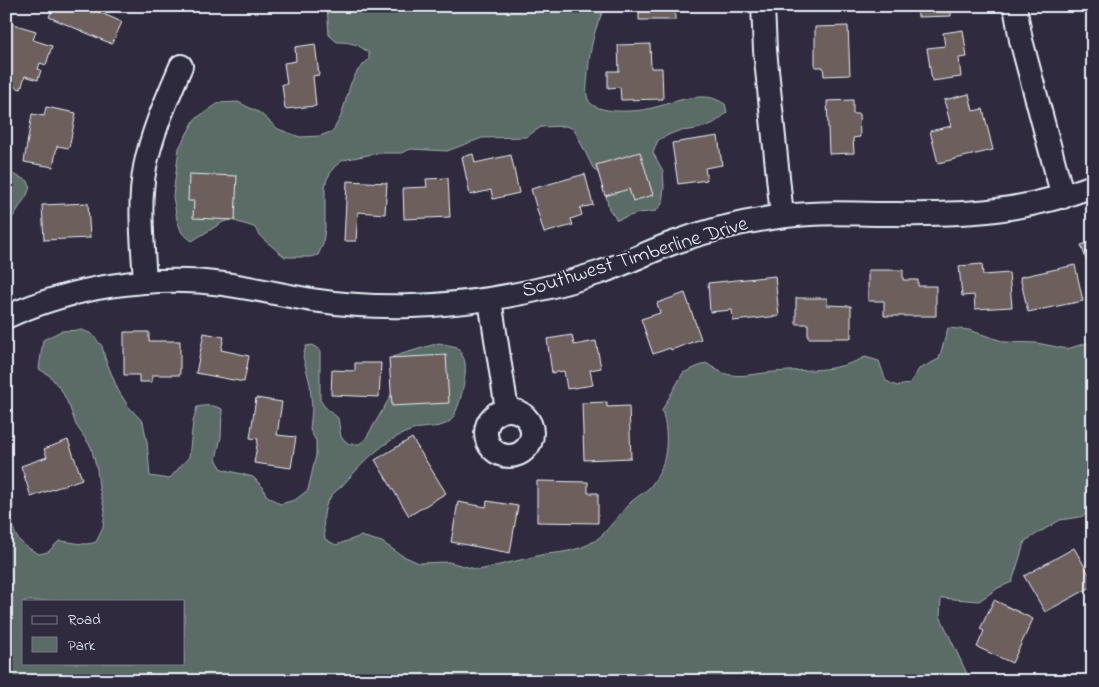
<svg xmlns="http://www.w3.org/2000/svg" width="1099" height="687" viewBox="0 0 1099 687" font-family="'Indie Flower',sans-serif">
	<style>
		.green { fill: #5a6c65; stroke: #a1aeae; fill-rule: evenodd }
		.building { fill: #6d615c; stroke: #e8f1f8 }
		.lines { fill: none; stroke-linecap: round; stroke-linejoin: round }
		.minor-casing { stroke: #e8f1f8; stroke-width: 26 }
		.minor { stroke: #2f2a3d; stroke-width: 22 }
		.labels { text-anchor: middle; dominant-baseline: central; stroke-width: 4; stroke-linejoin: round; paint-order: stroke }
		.street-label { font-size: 21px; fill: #e8f1f8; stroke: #2f2a3d }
	</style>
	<rect width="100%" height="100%" fill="#2f2a3d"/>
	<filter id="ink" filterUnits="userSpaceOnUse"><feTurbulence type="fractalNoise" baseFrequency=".02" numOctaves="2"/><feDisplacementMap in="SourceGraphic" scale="10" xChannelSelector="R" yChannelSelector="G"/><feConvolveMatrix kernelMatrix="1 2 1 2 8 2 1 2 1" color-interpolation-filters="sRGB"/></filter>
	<g filter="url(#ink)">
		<!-- green -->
		<g class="green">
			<path d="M327 6H606C594 26 590 50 588 72 588 80 585 92 588 99 593 115 638 112 652 108 669 104 687 96 704 97 713 97 718 100 725 104L727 112C713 127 701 129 680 131 673 132 665 137 658 140L653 153 663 171 664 187 662 204 656 211 639 213 617 220 609 209 603 183 599 174 593 168 574 129 566 126 541 127 526 137 482 138 447 151 411 149 401 153H378L343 160 334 167 327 179 325 187V227L323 244 318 255 310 257H285L263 239 254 227 231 220 223 222 192 241 182 233 177 220 173 196 179 148 195 119 219 103 238 102 260 113 278 129 300 137 320 136 333 131 341 116 351 83 358 70 369 59V53C358 44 351 42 337 42L329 35Z"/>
			<polygon points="6,171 28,181 30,187 27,195 11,220 11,236 6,249"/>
			<path d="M948 328 969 330 1005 342 1037 343 1067 349 1093 341V512L1080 517 1060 520 1025 541 1012 582 998 588 979 601 941 598 940 616 968 676 964 681H6V494L13 498C13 529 8 538 39 554L48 552 59 541C72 541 83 547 96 542L103 528 105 511 99 487 97 469 91 447 76 425 70 408 62 391 50 376 39 369 43 340 61 331 82 330 92 334 102 346 105 358 118 390 128 406 143 422 147 442 150 476 169 479 189 457 193 422 197 407C206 405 214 405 222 409L221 437 216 459 222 469 253 477 263 487 266 495 280 504 295 500 308 490 316 455V441L310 430 312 408 310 384 303 356 306 346 312 345 320 350V400L325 407 338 418 341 437 349 444H359L365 440 389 399 394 388 392 357 439 343 457 347C460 352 465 358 465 364 467 376 459 414 449 422 439 429 427 426 416 429 384 438 362 464 341 487 337 490 332 494 330 498 322 509 323 526 325 539L336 545 361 536 382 542 401 555 419 563 449 562 479 570 545 554C563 553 588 549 602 535 611 526 618 516 627 506 633 499 641 495 648 489 668 468 670 437 662 410L683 373 706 363C714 368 722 374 731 375 744 377 760 373 774 372 807 369 834 373 865 357L879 361 886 381 897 386 909 384 919 369 939 359ZM24 601H184V663H24Z"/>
		</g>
		<!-- building -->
		<g class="building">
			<polygon points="54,6 93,6 92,9 122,22 112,44 49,17"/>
			<polygon points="648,6 675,6 675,20 639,20 639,9 648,9"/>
			<rect x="814" y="6" width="22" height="4"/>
			<polygon points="917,6 951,6 951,16 918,17"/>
			<polygon points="6,22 36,31 33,40 52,46 46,65 40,63 38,69 41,70 38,80 25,76 21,89 6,84"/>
			<polygon points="848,26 850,75 824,76 823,67 815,67 815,27"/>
			<polygon points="963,30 967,57 959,58 961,77 932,81 927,48 945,46 943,33"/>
			<polygon points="315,44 319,75 313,76 316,106 285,109 282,84 287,84 284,63 296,61 295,47"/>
			<polygon points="650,44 651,68 662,68 663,99 621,100 620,87 608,88 608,71 619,71 618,45"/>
			<polygon points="969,94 973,111 983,109 993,150 938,163 930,131 951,126 944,100"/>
			<polygon points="853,100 853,114 859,114 860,137 853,138 854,153 829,154 827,101"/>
			<polygon points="46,107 76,113 69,148 57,146 53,167 24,162 32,114 44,116"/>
			<polygon points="718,136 722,165 705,168 707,180 678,184 672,143"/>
			<polygon points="640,152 653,195 633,201 629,189 605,196 596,165"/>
			<polygon points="473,154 475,163 511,155 519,193 493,199 491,190 470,195 462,157"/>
			<polygon points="189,174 237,176 235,220 193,218 194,201 188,201"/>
			<polygon points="585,174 593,205 580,208 582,215 571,219 573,225 544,233 531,189"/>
			<polygon points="448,178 450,217 404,219 403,188 427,187 426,179"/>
			<polygon points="347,181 387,183 385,214 358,212 356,241 344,241"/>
			<polygon points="88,203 90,238 44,240 42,205"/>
			<polygon points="1093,241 1093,278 1081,245"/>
			<polygon points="982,264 983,275 1009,273 1012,307 975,309 974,295 962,296 959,266"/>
			<polygon points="1075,265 1083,301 1028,312 1020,277"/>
			<polygon points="868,270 903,270 903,280 918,280 918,286 936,286 936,316 884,316 884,301 868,301"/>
			<polygon points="775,276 779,316 733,321 732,310 710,312 708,283"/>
			<polygon points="685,293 701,339 671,350 670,348 653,354 641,319 660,313 657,303"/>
			<polygon points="796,298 827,298 827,305 851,306 851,338 808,338 808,324 796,324"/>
			<polygon points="124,332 149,332 149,341 180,341 180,375 152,375 152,382 139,382 139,375 124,375"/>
			<polygon points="204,333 224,337 221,350 249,356 244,382 196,373"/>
			<polygon points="572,335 574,345 596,341 601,368 590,370 593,385 567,389 564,371 552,373 547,339"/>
			<polygon points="446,355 449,403 392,406 389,358"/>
			<polygon points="355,363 381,363 379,397 331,395 332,370 355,371"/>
			<polygon points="256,398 282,402 277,435 296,437 291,468 254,463 258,439 250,438"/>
			<polygon points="607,402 607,407 629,406 631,458 584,460 582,403"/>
			<polygon points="412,438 446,493 409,516 375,460"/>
			<polygon points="68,440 82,479 31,497 21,466 47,457 44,449"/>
			<polygon points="537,481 588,482 588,493 598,493 598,523 537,522"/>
			<polygon points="487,501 518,506 510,553 451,542 458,502 486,507"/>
			<polygon points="1074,548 1093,581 1093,586 1045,612 1024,576"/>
			<polygon points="994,600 1033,619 1012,663 977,647 984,631 980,629"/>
		</g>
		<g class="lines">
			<defs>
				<g id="minor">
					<polyline points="763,6 765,50 782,216"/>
					<polyline points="1015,6 1021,40 1063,197"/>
					<path d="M145 282C143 244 138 205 145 167 152 132 167 99 181 66"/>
					<polyline points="490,300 507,410"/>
					<path d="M6 317C73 287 151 274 224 284 253 288 282 295 312 300 345 305 379 307 412 306 475 304 537 293 598 273 623 265 646 253 670 244 705 231 742 222 778 217 817 211 857 214 895 214 968 215 1024 212 1093 186"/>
					<circle cx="509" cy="433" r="23"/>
				</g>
			</defs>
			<!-- minor casing -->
			<use href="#minor" class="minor-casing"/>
			<!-- minor -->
			<use href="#minor" class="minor"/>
		</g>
	</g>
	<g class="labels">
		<!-- street labels -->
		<g class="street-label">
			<text transform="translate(635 258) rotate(-17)">Southwest Timberline Drive</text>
		</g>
	</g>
	<!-- margin -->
	<rect width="1099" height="687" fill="none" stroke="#2f2a3d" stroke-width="25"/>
	<rect x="12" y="12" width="1074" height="662" fill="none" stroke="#e8f1f8" stroke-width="2" filter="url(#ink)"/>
	<!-- legend -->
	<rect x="22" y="600" width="162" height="65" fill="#2f2a3d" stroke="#797a88"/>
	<rect x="32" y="616" width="25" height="8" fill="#2f2a3d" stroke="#797a88"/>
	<text x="68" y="624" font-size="15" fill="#e8f1f8">Road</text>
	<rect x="32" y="637" width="25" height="15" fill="#5a6c65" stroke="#797a88"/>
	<text x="68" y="650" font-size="15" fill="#e8f1f8">Park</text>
</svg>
